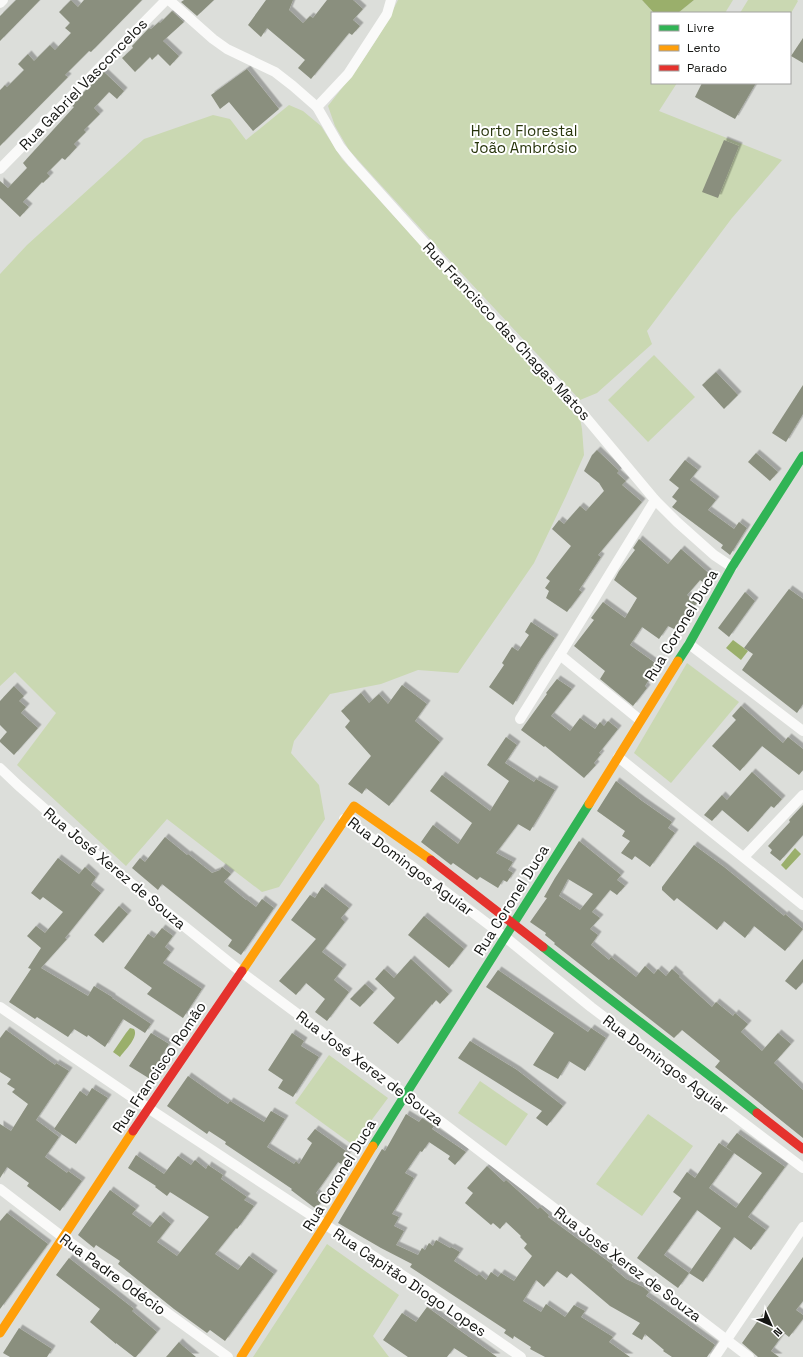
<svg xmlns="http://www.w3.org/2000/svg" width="803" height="1357" viewBox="0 0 803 1357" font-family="'Space Grotesk',sans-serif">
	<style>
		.green { fill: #cad8b2 }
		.water { fill: #9aaf6b }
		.building { fill: #8a8f7e; fill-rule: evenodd; filter: url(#shadow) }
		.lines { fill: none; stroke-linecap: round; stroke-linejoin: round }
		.street { stroke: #fafaf9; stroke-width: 10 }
		.fast { stroke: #30b455; stroke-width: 9 }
		.slow { stroke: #ff9f0a; stroke-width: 9 }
		.jam { stroke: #e5322d; stroke-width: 9 }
		.labels { text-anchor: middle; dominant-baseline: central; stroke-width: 4; stroke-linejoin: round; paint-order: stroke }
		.street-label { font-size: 15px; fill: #141512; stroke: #fff }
		.park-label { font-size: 15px; fill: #28350c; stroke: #fff }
	</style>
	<defs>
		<filter id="shadow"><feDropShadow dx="3.5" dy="-3.5" stdDeviation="0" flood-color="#0004"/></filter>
	</defs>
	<rect width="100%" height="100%" fill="#dcdeda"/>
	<!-- green -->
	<g class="green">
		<path d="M398 0H642L654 13H652V83H677L659 111 782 160 732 218 647 331 652 344 597 393 580 400 452 263 349 150 335 126 328 106C355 72 380 39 398 0Z"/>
		<polygon points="694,0 733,0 725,13 678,13"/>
		<polygon points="748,0 797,0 798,1 790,15 790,13 740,13"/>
		<polygon points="289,105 303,111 321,126 342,159 452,280 578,408 582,429 584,455 566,496 534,563 458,673 418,670 381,684 330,694 294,741 291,753 319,785 325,819 279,887 262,892 167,819 126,866 17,765 56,713 15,672 0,686 0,274 27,245 144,139 213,115 230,119 246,140"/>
		<polygon points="654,355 695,397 648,442 608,400"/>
		<polygon points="687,663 739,702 671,783 634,753"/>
		<polygon points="329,1055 388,1098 353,1145 295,1103"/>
		<polygon points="480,1081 528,1114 506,1146 458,1113"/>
		<polygon points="648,1114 693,1146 642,1216 596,1184"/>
		<polygon points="327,1244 399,1295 373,1336 389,1357 253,1357"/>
	</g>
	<!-- water -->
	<g class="water">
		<polygon points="642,0 694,0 678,13 654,13"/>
		<polygon points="733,640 748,651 741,660 726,648"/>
		<polygon points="795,848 801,854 786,870 781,865"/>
		<path d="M130 1028 134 1029C139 1037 125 1050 120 1057L113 1052 126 1033Z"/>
	</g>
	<!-- building -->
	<g class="building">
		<polygon points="16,0 40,0 0,41 0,16"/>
		<polygon points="71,0 78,7 84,0 142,0 91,52 89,51 65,75 68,77 0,146 0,90 5,85 7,87 24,70 18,64 28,54 34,61 50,45 55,50 71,33 65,28 70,23 59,12"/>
		<polygon points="184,0 214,0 197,16 181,2"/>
		<polygon points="266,0 293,0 289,10 303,23 310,16 313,18 327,0 353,0 363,9 353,20 360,26 352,35 349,33 311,79 298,68 305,60 267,28 261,37 248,25"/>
		<polygon points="172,11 184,22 163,41 179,56 170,66 158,54 152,60 150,57 135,72 122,58 133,48 132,46 149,28 151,29 159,22 160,23"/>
		<polygon points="803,38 803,63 791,56"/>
		<polygon points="247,69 279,109 253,131 229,102 220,109 211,95"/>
		<polygon points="104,72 124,91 117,99 109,92 94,108 100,114 84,130 86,132 74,144 77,147 65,160 62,158 47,173 50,176 43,183 42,182 23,202 29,207 20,217 0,198 0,181 8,188 27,168 23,163 74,107 72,106 80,96"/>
		<polygon points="702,83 756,83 735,119 695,97"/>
		<polygon points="724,140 739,146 718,198 702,192"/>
		<polygon points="716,372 738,395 724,409 702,385"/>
		<polygon points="803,385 803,414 786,442 772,433"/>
		<polygon points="597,450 619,471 617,473 626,481 622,485 642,502 598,555 601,557 579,590 582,592 567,612 546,598 549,591 545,588 550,581 546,578 571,546 552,529 559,520 564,524 580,506 586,511 604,491 599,483 584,471 592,455"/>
		<polygon points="756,453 778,472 770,481 748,462"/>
		<polygon points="685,460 698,470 690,480 716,500 708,510 734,529 739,522 747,528 730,555 721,548 723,545 672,507 677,501 672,497 679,488 669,480"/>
		<polygon points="639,539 668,564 681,549 712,576 705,584 700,580 687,595 697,603 674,629 668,626 659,639 642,627 630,645 658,665 645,686 647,688 633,706 600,679 605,671 574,646 594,620 591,618 603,602 625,618 637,598 614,580 619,571 635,550 633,548"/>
		<polygon points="789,589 803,599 803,704 797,713 742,670 753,654 744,648"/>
		<polygon points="745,592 755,601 729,637 718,628"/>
		<polygon points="531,622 555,638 538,663 513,705 489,687 504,665 502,663 512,647 518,651 529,635 525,632"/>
		<polygon points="557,679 572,689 551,716 570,731 580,718 595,729 600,722 604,726 608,721 618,729 599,753 601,754 594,763 596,765 584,778 545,746 544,747 521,730 547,694 546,693"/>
		<polygon points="402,685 427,704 415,721 440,742 389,806 366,788 362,794 348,784 371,756 345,727 350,721 341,711 361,693 369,703 379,694 388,704"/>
		<polygon points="14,686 24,696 19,701 26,707 21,713 38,728 14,755 0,742 0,740 7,732 0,725 0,701"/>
		<polygon points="741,706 783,743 788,737 803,749 803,770 799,775 762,746 740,771 712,746 736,720 732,716"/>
		<polygon points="506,737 517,745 505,763 534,782 536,779 555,790 530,831 518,824 496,853 513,862 508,870 513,873 507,882 503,880 498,888 480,877 477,880 453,863 451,865 421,842 433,825 458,844 472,823 430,791 442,775 490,811 509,781 487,765"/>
		<polygon points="752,772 782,799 774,808 771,806 748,832 722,810 712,821 704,815 722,795 727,800"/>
		<polygon points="616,781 642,801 672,822 668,828 675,833 650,867 635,856 632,860 621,853 630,841 622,836 625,831 597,811"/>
		<polygon points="803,805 803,835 780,861 770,853 772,850 768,846 790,822 789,820"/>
		<polygon points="165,837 187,855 188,854 212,873 220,870 222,867 231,874 224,882 246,900 247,900 256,907 262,899 274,908 241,955 228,946 232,940 162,884 158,890 132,868 140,858 145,862"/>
		<path d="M579 841 621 875 617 880 625 886 617 895 610 890 592 912 600 918 590 929 598 935 591 945 609 960 611 957 636 977 645 966 654 974 658 969 666 976 672 969 680 976 679 977 712 1007 716 1002 733 1016 735 1013 748 1024 741 1032 762 1051 778 1033 791 1044 774 1063 803 1090V1138L715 1067 720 1061 682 1030 674 1038 554 944 555 943 545 935 546 933 530 922 547 898 544 897 555 878ZM568 879 593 894 580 910 559 896Z"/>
		<polygon points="694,845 724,867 784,916 785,914 803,929 785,951 754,926 745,938 724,921 717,930 677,898 674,901 662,890 662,887"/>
		<polygon points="58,858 79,874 85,867 96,877 91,885 101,893 65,938 67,939 41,968 88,996 94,986 112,997 112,998 151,1024 145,1033 123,1019 105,1047 88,1035 87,1037 74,1029 68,1037 37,1017 35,1019 9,1002 31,969 28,968 41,948 27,936 36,926 45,933 63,912 43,897 40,900 31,893"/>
		<polygon points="322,887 349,908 341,918 345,922 322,952 343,968 334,980 349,992 327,1021 315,1012 325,999 306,983 296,995 279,981 316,939 291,920 310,895 315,898"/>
		<polygon points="119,906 128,914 103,943 94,935"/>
		<polygon points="424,916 464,949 449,968 408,935"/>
		<polygon points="162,928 173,936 165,947 171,952 163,963 202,989 183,1018 147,994 152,988 124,968 148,934 154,938"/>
		<polygon points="411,959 449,994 440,1004 436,1000 432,1005 432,1004 398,1044 373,1023 395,998 375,979 384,969 394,978"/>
		<polygon points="803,959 803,982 796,990 785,981"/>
		<polygon points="498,970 588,1032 591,1028 606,1038 585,1071 569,1061 558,1079 533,1065 554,1033 486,987"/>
		<polygon points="365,984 374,992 360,1007 350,999"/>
		<polygon points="6,1030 55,1065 56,1063 69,1071 36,1120 59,1137 45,1157 67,1173 68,1171 82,1181 60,1211 27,1186 29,1183 7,1167 0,1178 0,1124 11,1131 28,1104 12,1092 15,1089 7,1084 11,1079 0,1072 0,1038"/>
		<polygon points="151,1033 169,1044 161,1057 169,1063 155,1082 129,1066"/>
		<polygon points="292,1033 304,1041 301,1046 319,1057 293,1097 278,1088 283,1080 268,1070"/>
		<polygon points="470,1041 517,1070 563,1106 547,1126 536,1118 542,1111 458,1058"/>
		<polygon points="188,1076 219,1098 228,1104 230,1101 264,1122 271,1111 285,1119 267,1147 294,1164 296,1161 299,1164 312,1143 307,1139 315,1129 349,1153 341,1164 338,1162 316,1193 323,1199 316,1209 291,1190 292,1189 225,1144 226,1142 209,1131 207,1134 167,1106"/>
		<polygon points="92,1088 108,1098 76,1144 54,1129 80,1091 87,1096"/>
		<polygon points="406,1114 419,1122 422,1118 434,1126 432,1129 466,1152 455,1165 448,1159 450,1156 429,1142 422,1152 420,1151 405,1173 414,1178 392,1214 399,1217 394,1226 404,1231 396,1245 418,1255 422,1248 425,1250 429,1243 433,1246 436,1240 450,1248 451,1247 460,1252 454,1261 477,1276 479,1274 486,1280 491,1272 498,1277 501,1273 514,1281 532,1256 524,1248 527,1244 520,1237 521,1236 506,1222 500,1229 493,1223 491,1225 465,1203 473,1193 467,1188 487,1166 504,1182 506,1180 538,1209 540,1207 549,1215 548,1217 613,1265 612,1267 626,1279 643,1287 649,1292 646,1296 655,1302 715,1345 707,1357 672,1357 663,1351 664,1350 645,1334 642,1340 632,1334 640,1323 610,1306 571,1273 567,1278 557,1271 544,1287 536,1280 523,1301 541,1312 546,1304 565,1317 574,1305 585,1311 581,1317 613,1337 609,1342 630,1357 545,1357 530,1349 531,1347 514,1336 513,1339 504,1333 506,1330 410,1267 412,1264 381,1248 338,1223 382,1149 385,1151"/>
		<path d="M737 1133 785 1167 748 1217 766 1230 751 1250 734 1237 703 1282 689 1273 678 1288 637 1258 681 1198 673 1192 687 1172 695 1178 719 1143 734 1153 726 1147ZM734 1153 762 1173 736 1208 709 1188ZM697 1210 721 1228 689 1273 664 1255Z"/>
		<polygon points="136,1155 164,1174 178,1156 191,1165 195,1160 206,1169 208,1165 223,1175 221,1179 247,1197 244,1200 254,1206 237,1229 236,1228 215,1254 238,1270 249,1256 274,1274 225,1341 210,1330 207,1333 174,1309 118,1264 120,1261 96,1245 94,1248 78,1235 110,1190 136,1209 132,1214 150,1227 160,1215 171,1224 157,1242 177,1256 209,1217 170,1192 167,1196 155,1187 156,1186 128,1168"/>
		<polygon points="7,1213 48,1244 0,1309 0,1221"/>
		<polygon points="803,1257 803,1301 796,1310 803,1315 803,1319 789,1337 784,1333 771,1351 779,1357 758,1357 742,1343"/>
		<polygon points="69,1258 134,1309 132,1311 157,1332 136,1357 134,1357 116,1343 116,1344 90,1322 100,1309 56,1275"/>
		<polygon points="427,1307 497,1357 468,1357 454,1348 447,1357 408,1357 383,1340 402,1313 416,1322"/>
		<polygon points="19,1328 52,1349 47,1357 10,1357 3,1353"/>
		<polygon points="179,1342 183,1346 196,1357 166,1357"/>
	</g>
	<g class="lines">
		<!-- street -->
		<g class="street">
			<polyline points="169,0 213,39 227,49 275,72 293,86 317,107 340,147 353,163 492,318 578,408 655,500 677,522 714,555 732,567"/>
			<polyline points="0,3 3,0"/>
			<polyline points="317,107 348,74 387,14 391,0"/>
			<polyline points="0,169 166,0"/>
			<polyline points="689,644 803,731"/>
			<polyline points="520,719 560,655"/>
			<polyline points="640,720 560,655 655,500"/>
			<polyline points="618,757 803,905"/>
			<polyline points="0,768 20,787 108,865 240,971 405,1094 749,1357"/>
			<polyline points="344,819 409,864 505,937 591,1007 803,1168"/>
			<polyline points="744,857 803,795"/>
			<polyline points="0,1007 148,1108 428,1292 521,1357"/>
			<polyline points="0,1189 64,1238 228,1357"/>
			<polyline points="715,1357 803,1227"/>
		</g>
		<!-- fast -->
		<g class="fast">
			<polyline points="678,661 689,644 732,567 803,456"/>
			<path d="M543 947C614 1003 687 1057 757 1113"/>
			<polyline points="373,1146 589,804"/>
		</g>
		<!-- slow -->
		<g class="slow">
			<polyline points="589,804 678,661"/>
			<polyline points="242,971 354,806 431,860"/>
			<polyline points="0,1333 133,1131"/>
			<polyline points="241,1357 325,1225 373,1146"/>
		</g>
		<!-- jam -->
		<g class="jam">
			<polyline points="431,860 543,947"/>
			<polyline points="757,1113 803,1149"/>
			<polyline points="133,1131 242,971"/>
		</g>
	</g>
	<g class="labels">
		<!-- street labels -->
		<g class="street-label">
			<text transform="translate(83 84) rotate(-46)">Rua Gabriel Vasconcelos</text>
			<text transform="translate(507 331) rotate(47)">Rua Francisco das Chagas Matos</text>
			<text transform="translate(681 625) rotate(-59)">Rua Coronel Duca</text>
			<text transform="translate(411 866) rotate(37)">Rua Domingos Aguiar</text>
			<text transform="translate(115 868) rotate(40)">Rua José Xerez de Souza</text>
			<text transform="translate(511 900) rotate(-58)">Rua Coronel Duca</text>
			<text transform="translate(666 1064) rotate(37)">Rua Domingos Aguiar</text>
			<text transform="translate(159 1067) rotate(-56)">Rua Francisco Romão</text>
			<text transform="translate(370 1068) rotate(37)">Rua José Xerez de Souza</text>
			<text transform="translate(339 1175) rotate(-59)">Rua Coronel Duca</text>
			<text transform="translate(628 1264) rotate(37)">Rua José Xerez de Souza</text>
			<text transform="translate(113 1274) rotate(36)">Rua Padre Odécio</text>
			<text transform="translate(410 1282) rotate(34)">Rua Capitão Diogo Lopes</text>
		</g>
		<!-- park labels -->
		<g class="park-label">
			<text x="524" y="130">Horto Florestal<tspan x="524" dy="17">João Ambrósio</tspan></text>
		</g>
	</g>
	<!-- legend -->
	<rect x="651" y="12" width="140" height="72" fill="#ffffff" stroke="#a1a1a0"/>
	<rect x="659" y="25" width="20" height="6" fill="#30b455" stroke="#a1a1a0"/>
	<text x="687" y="32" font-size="12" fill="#141512">Livre</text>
	<rect x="659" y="45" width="20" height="6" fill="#ff9f0a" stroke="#a1a1a0"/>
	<text x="687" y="52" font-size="12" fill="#141512">Lento</text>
	<rect x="659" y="65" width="20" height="6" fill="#e5322d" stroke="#a1a1a0"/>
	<text x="687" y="72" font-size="12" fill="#141512">Parado</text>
	<!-- north arrow -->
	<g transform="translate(771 1325) rotate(135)" stroke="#ffffff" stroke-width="3" paint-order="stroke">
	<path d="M0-3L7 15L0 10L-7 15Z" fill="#141512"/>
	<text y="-6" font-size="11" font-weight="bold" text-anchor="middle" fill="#141512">N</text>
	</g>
</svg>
